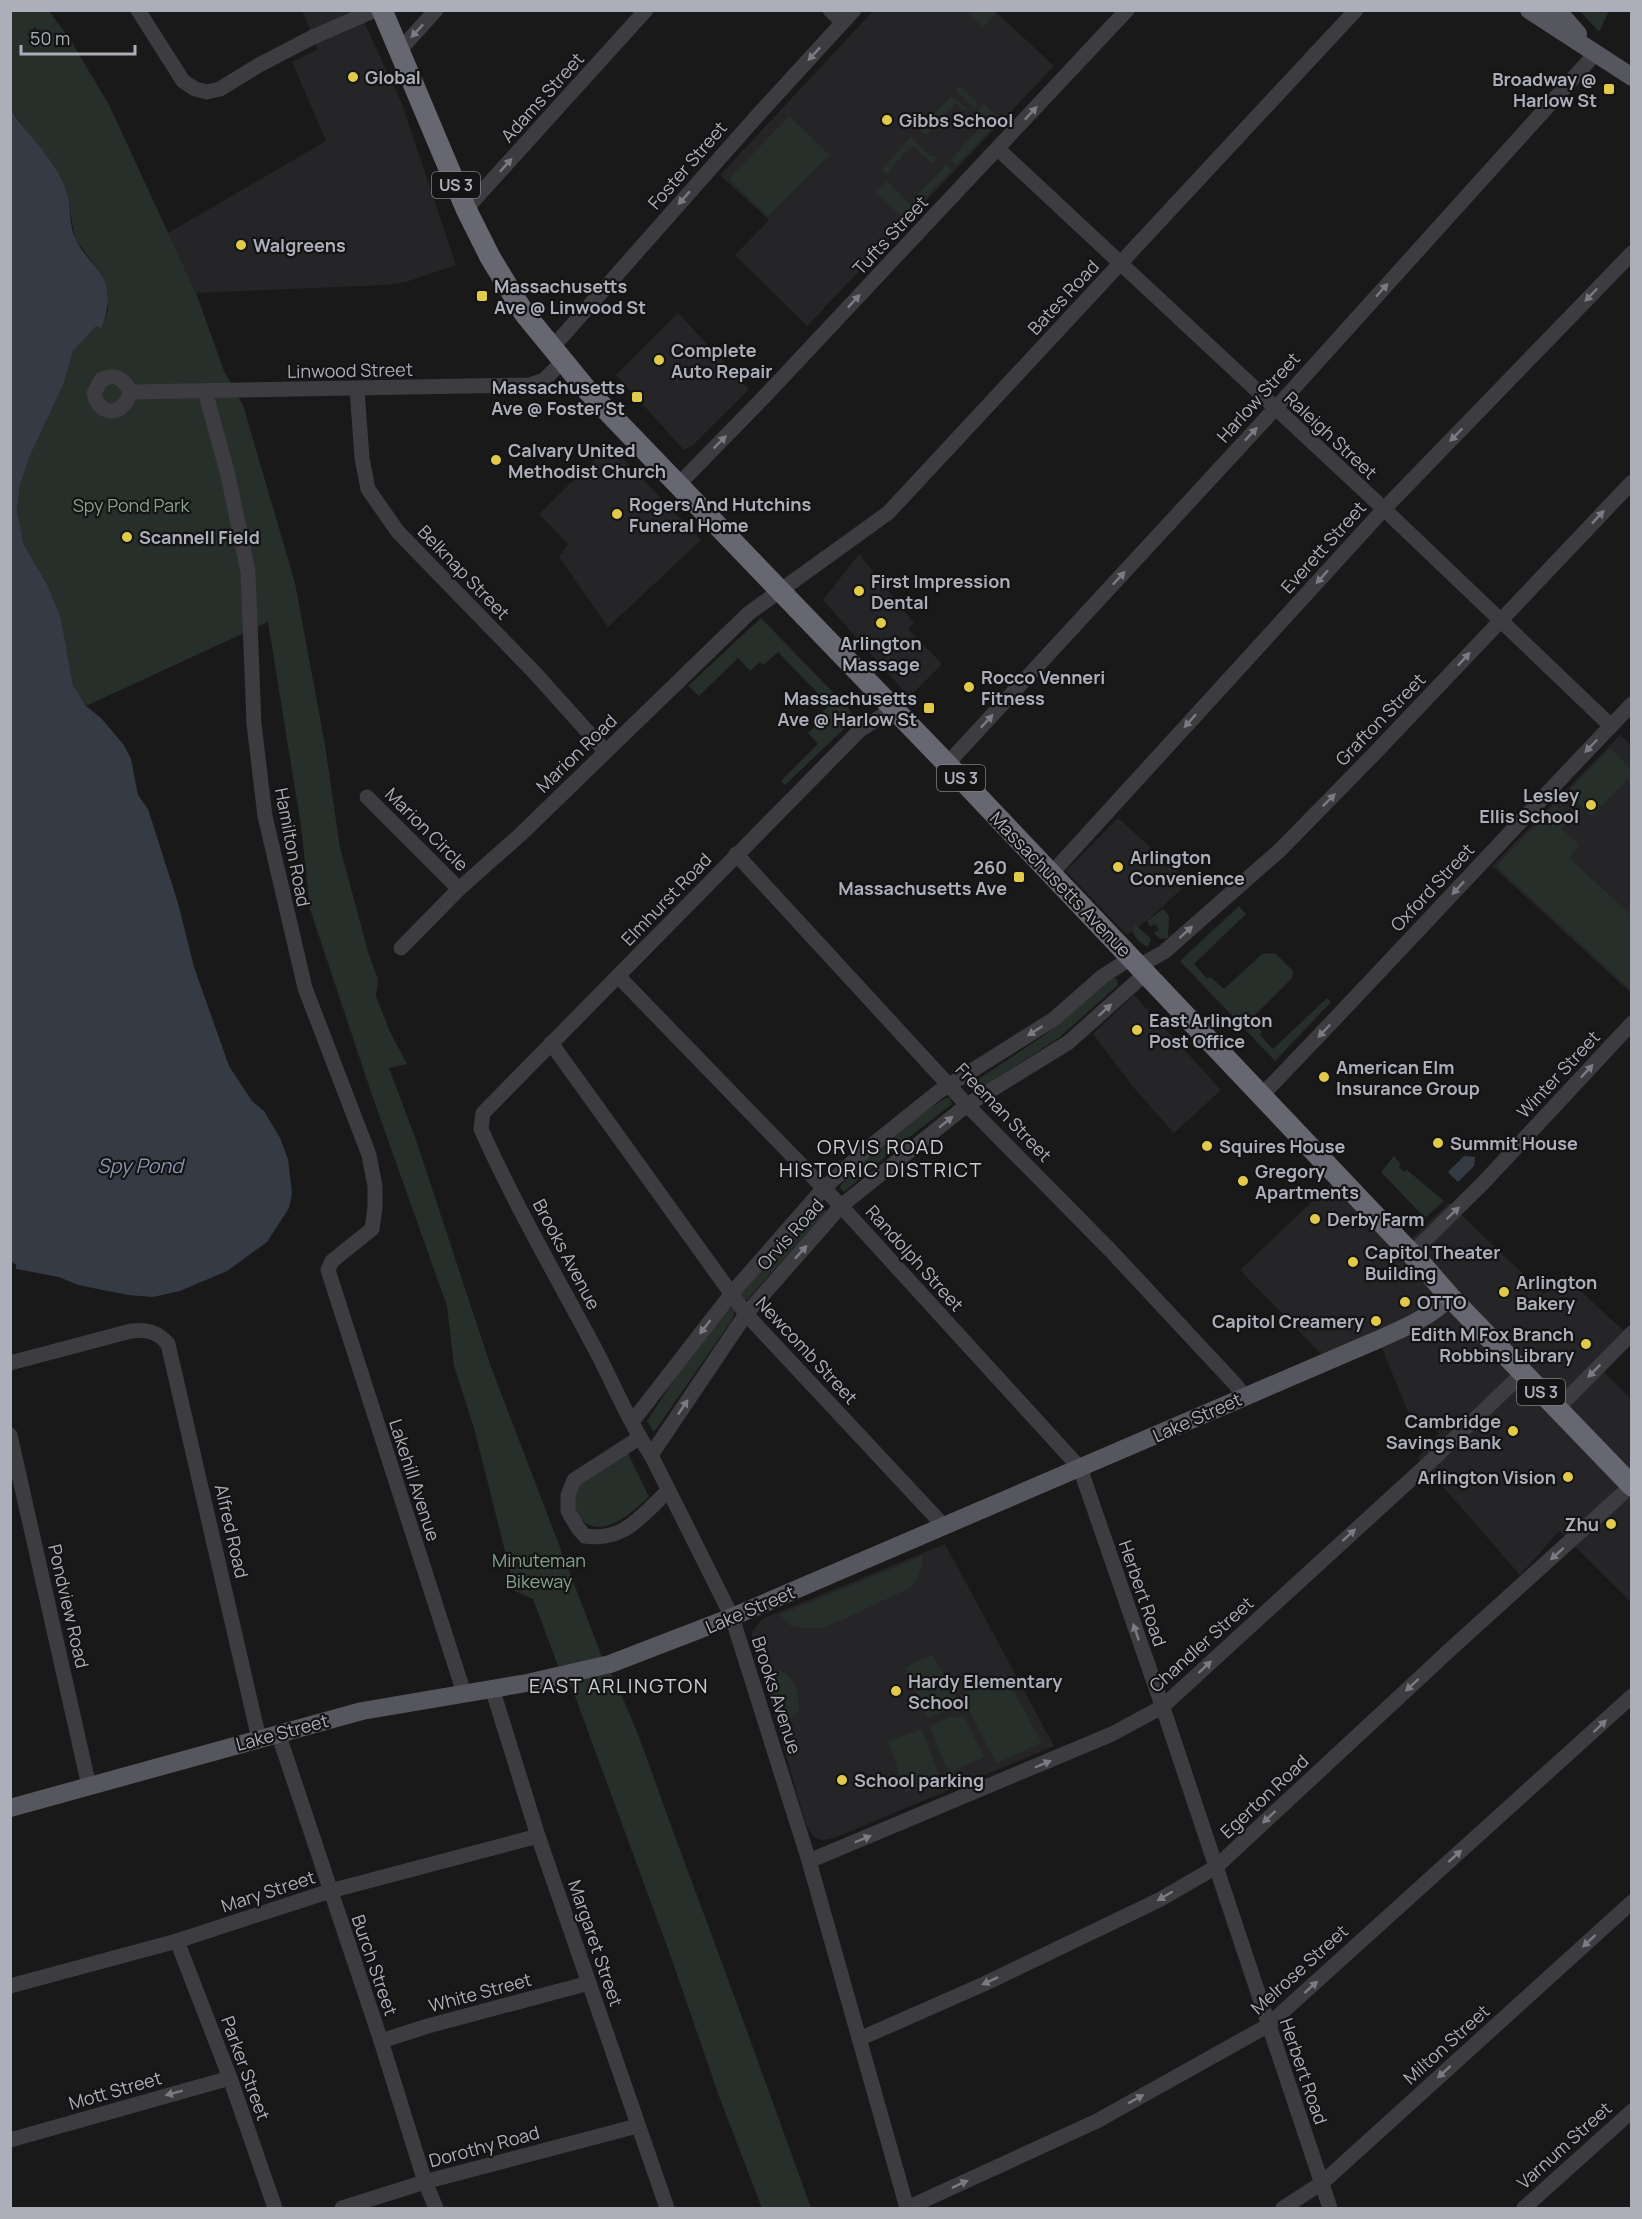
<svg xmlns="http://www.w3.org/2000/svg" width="1642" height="2219" viewBox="0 0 1642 2219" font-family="Manrope,sans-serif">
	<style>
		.built { fill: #252527 }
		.green { fill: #272f2a }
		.water { fill: #353b44 }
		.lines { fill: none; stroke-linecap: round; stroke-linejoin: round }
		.minor { stroke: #3c3c41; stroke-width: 15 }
		.major { stroke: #56575e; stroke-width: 18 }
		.highway { stroke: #666770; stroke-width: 21 }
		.oneway { fill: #7a7b83 }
		.poi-dot { fill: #e1ca4a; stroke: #141415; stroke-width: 2 }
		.labels { text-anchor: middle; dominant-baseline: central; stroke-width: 4.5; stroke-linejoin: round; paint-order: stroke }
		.shield { fill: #141415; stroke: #7e8088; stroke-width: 1.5 }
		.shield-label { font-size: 16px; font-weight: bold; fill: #acaeb9 }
		.poi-label { font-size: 18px; font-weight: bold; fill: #acaeb9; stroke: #141415; text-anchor: start }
		.street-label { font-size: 18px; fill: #acaeb9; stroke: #141415 }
		.park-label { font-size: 18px; fill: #85a28c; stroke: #141415 }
		.neighbourhood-label { font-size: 20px; letter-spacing: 1.5px; fill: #cdced5; stroke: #141415 }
		.water-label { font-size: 20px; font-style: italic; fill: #8795b0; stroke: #141415 }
	</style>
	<rect width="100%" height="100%" fill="#19191a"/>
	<!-- built -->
	<g class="built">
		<polygon points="302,11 359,11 402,104 456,265 406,282 385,285 196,293 168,233 326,141 292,62 318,49"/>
		<polygon points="873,11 995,11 1054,66 807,326 735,255 769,220 720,175"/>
		<polygon points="678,313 749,389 692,446 684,450 616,375"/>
		<polygon points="610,445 701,540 608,627 559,557 568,544 539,514"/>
		<polygon points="859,554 914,623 908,629 942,664 909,697 823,600"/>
		<polygon points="1620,735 1631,745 1631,993 1492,866"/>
		<polygon points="1118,818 1189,882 1150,918 1127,935 1066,871"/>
		<polygon points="1134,995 1221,1090 1174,1133 1134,1088 1093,1034"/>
		<polygon points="1334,1181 1399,1250 1449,1203 1544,1294 1563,1275 1625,1332 1594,1362 1631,1399 1631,1602 1559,1531 1520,1575 1418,1458 1439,1433 1408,1412 1376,1333 1321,1354 1240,1270"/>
		<polygon points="945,1544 1054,1746 834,1838 823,1840 818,1839 813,1836 806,1825 752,1637 752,1632 762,1619"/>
	</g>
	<!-- green -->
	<g class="green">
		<path d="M10 11H49L71 41 109 105 196 293 224 371 243 405 295 583 325 745 340 848 369 955 378 979 376 996 390 1032 407 1064 389 1068 416 1140 491 1367 602 1657C634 1713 654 1781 677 1842 723 1964 767 2086 811 2208H762L720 2099 671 1957 572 1688 558 1666 533 1599 515 1591 474 1428 454 1366 447 1306 372 1095 310 909 301 826 268 622 86 706 73 685 61 620 47 584 24 545 17 511 20 485 29 458 64 383 73 351 96 325 103 327 108 309 102 275 75 239 67 192 55 168 11 110Z"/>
		<polygon points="966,11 992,11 996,14 983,27"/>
		<polygon points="1580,11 1609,11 1599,32"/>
		<polygon points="960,86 978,103 974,108 956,91"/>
		<polygon points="951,96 967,109 966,111 956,103 926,135 920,129"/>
		<polygon points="984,104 999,118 992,125 977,111"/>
		<polygon points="789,116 830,155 768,216 729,179"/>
		<polygon points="983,124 990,130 956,165 951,159"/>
		<polygon points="911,137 930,156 938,157 932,163 913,146 902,155 902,157 893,165 894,166 887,174 882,169"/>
		<polygon points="946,165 952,170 918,205 913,199"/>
		<polygon points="887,181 914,208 904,219 876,192"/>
		<polygon points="761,618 849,709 853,716 850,723 785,785 781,781 818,744 808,733 820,721 817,718 829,705 778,652 763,665 760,662 750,671 738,658 699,696 688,686"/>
		<polygon points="1610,748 1631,769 1631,776 1591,816 1567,792"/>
		<polygon points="1555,805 1570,820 1562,829 1579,845 1569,858 1631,915 1631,990 1496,866"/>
		<polygon points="1239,906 1246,914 1194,964 1207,979 1210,977 1224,989 1262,954 1275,953 1293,971 1292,978 1250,1020 1262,1032 1260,1035 1273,1049 1327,998 1331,1002 1275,1061 1180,961"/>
		<polygon points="1163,909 1169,916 1168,938 1160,939 1154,933 1159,929 1155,924 1150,927 1147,921"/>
		<path d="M1135 924 1151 939 1148 947C1139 943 1135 938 1132 930Z"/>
		<polygon points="1112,977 1117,979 1118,985 1060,1037 978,1090 971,1084 1046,1034"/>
		<path d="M946 1098H950L952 1104 903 1142 844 1192 840 1188C848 1168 925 1109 946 1098Z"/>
		<polygon points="1394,1156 1401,1164 1399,1167 1404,1172 1407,1170 1444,1201 1425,1218 1381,1172"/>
		<polygon points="820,1205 825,1206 826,1212 747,1300 741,1298 740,1293"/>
		<polygon points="730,1307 735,1310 732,1320 654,1432 647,1421 680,1371"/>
		<path d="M626 1449 649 1497C633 1511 605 1539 583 1521 579 1519 576 1514 574 1510V1490L580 1481Z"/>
		<polygon points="922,1556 922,1568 912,1587 842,1620 824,1627 811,1629 791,1626 780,1615"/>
		<polygon points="933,1655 957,1699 945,1711 927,1718 906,1668 914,1662"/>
		<path d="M771 1669C792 1670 800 1691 799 1710L790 1719 785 1720 781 1713 775 1711 767 1684 770 1680Z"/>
		<polygon points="1004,1674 1042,1743 996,1763 961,1695"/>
		<polygon points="964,1716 984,1757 949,1773 930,1726 950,1717"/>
		<polygon points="922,1729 940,1779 906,1792 888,1741"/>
	</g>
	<!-- water -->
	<g class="water">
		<path d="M11 110C29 137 55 159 66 190 72 206 68 225 76 240 82 253 93 262 101 274 111 290 108 311 102 328L96 326 73 351 64 383 29 458 20 485 17 511 24 545 47 584 61 619 73 685 86 706 101 718 124 745 131 759 138 795 148 809 178 903 194 967 229 1066 252 1101 264 1111 280 1138 288 1159 292 1193 289 1208 267 1242 227 1271 180 1291 153 1297 128 1295 78 1285 59 1277 16 1269V1265L11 1261Z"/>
		<polygon points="1464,1156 1475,1157 1474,1166 1458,1182 1448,1172"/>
	</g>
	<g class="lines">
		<!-- minor -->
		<g class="minor">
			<polyline points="138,10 183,81 195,89 207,92 220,89 259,65 313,37 375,10"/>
			<polyline points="830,10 843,22"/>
			<polyline points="399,51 436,10"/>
			<polyline points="998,149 1384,509 1611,726"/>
			<polyline points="466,209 646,10"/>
			<polyline points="552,348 757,116 854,10"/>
			<polyline points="357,389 362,458 368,489 398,532 534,672 605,751"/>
			<polyline points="205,391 228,475 248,572 254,724 265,816 305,988 369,1155 375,1186 375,1208 372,1229 332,1261 328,1270 464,1693"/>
			<path d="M130 392C125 416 99 418 94 393L101 380C115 373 124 378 130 392L529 385 544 380 563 361"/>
			<polyline points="679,484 764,397 1127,10"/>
			<path d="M894 708 860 730 483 1113 481 1129C514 1203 555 1274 593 1345 613 1382 628 1421 651 1455L732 1617 809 1861 907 2208"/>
			<polyline points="947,764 1283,400 1595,54"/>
			<polyline points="367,797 459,889"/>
			<polyline points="736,854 967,1105 1111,1251 1235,1384 1244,1396"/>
			<polyline points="1051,874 1384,509 1632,253"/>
			<polyline points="401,948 459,889 520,835 749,613 888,513 1356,10"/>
			<polyline points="1139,966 1164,952 1280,850 1375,753 1632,482"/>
			<polyline points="618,976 841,1206 1080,1468 1165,1714 1330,2208"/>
			<polyline points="551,1043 746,1314 944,1526"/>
			<path d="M1261 1096C1386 967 1507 834 1632 704"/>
			<polyline points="1411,1254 1484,1182 1632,1023"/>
			<path d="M10 1363 131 1331C147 1329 158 1332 168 1344L259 1739"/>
			<polyline points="1557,1409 1632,1333"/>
			<polyline points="632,1422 732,1293 823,1189 867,1149 938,1092 1054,1019 1103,976 1131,958"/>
			<polyline points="10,1435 89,1786"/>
			<path d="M639 1438 574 1480 568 1495V1511L578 1528 585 1536C624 1542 641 1516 668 1491"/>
			<polyline points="651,1455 746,1314 841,1206 967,1105 1069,1042 1146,973"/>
			<polyline points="492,1688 538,1836 667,2208"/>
			<polyline points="278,1733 381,2041 425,2182 436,2208"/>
			<polyline points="809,1861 1112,1734 1162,1707 1431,1461 1523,1373"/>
			<polyline points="177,1941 230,2078 275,2208"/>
			<polyline points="10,1986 177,1941 330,1891 538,1836"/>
			<polyline points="859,2039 984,1984 1159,1900 1216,1867 1454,1646 1631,1486"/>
			<polyline points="381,2041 428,2026 589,1983"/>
			<polyline points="10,2140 230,2078"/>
			<polyline points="342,2208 428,2181 637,2126"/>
			<polyline points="907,2208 1097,2121 1267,2026 1632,1696"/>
			<polyline points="1283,2208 1322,2183 1632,1902"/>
			<polyline points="1524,2208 1632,2111"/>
		</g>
		<!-- major -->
		<g class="major">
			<polyline points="1529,10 1632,77"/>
			<polyline points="1557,10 1578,34"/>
			<path d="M10 1808 362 1711 527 1683 610 1664 732 1617 1377 1340C1404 1328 1429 1318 1450 1297"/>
		</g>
		<!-- highway -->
		<polyline class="highway" points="382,10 466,209 490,257 524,313 587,390 947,764 1423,1266 1450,1297 1632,1486"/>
	</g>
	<!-- one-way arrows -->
	<defs><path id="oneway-solid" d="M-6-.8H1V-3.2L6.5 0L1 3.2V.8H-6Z" transform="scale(1.5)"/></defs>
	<g class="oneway">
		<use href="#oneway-solid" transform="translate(417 31) rotate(133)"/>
		<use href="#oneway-solid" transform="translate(814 54) rotate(133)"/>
		<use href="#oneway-solid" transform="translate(1031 113) rotate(-47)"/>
		<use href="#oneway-solid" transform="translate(506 165) rotate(-48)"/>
		<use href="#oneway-solid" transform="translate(684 198) rotate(131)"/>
		<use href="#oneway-solid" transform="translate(1382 290) rotate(-48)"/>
		<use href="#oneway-solid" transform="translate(1591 295) rotate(134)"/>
		<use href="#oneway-solid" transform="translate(854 301) rotate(-47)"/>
		<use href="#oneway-solid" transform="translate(1251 434) rotate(-47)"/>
		<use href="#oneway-solid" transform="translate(1456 435) rotate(134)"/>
		<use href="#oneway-solid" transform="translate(720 442) rotate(-45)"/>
		<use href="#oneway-solid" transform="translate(1598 517) rotate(-47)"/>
		<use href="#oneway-solid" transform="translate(1322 577) rotate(132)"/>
		<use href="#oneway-solid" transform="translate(1119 578) rotate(-47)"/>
		<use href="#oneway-solid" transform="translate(1464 659) rotate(-47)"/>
		<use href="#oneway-solid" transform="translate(987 721) rotate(-47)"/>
		<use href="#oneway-solid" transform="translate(1190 721) rotate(132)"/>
		<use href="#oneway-solid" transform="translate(1591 746) rotate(134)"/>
		<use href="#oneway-solid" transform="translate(1329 800) rotate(-45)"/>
		<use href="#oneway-solid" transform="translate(1458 888) rotate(133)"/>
		<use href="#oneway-solid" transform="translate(1186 932) rotate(-42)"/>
		<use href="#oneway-solid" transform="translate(1105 1010) rotate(-42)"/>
		<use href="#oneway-solid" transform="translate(1035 1031) rotate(147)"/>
		<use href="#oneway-solid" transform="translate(1324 1031) rotate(134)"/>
		<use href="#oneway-solid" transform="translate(1587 1071) rotate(-47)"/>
		<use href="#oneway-solid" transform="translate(946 1122) rotate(-39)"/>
		<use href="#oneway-solid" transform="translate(1453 1213) rotate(-44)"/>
		<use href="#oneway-solid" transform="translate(801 1252) rotate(-48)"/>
		<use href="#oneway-solid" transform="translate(705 1327) rotate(128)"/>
		<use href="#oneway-solid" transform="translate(1594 1371) rotate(135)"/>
		<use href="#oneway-solid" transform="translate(683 1407) rotate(-56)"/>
		<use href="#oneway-solid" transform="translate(1349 1535) rotate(-43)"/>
		<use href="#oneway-solid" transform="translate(1557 1554) rotate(138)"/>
		<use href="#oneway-solid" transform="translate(1136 1632) rotate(-109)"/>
		<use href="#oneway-solid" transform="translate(1205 1667) rotate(-43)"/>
		<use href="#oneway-solid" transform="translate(1412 1685) rotate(137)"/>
		<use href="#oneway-solid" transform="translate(1600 1726) rotate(-44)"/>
		<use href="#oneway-solid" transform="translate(1043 1764) rotate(-23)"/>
		<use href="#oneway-solid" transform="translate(1269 1817) rotate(137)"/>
		<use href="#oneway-solid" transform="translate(863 1839) rotate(-22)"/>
		<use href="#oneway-solid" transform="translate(1455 1856) rotate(-42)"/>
		<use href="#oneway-solid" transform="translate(1165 1896) rotate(150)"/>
		<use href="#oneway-solid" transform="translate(1589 1941) rotate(137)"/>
		<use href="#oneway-solid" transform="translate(990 1981) rotate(155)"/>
		<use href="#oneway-solid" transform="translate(1311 1987) rotate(-42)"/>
		<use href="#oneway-solid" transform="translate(1444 2072) rotate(138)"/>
		<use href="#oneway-solid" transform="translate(174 2093) rotate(165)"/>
		<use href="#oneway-solid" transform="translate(1136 2099) rotate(-29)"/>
		<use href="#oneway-solid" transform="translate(960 2184) rotate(-25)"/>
	</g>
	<!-- markers -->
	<g class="poi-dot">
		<circle cx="353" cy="77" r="6"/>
		<rect x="1603" y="83" width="12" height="12" rx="3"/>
		<circle cx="887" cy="120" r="6"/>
		<circle cx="241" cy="245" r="6"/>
		<rect x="476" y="290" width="12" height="12" rx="3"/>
		<circle cx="659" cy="360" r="6"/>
		<rect x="631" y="391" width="12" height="12" rx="3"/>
		<circle cx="496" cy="460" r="6"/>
		<circle cx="617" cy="514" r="6"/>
		<circle cx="127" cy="537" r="6"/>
		<circle cx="859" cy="591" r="6"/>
		<circle cx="881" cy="623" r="6"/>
		<circle cx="969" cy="687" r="6"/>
		<rect x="923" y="702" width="12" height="12" rx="3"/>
		<circle cx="1591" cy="805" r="6"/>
		<circle cx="1118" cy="867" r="6"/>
		<rect x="1013" y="871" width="12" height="12" rx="3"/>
		<circle cx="1137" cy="1030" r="6"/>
		<circle cx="1324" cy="1077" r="6"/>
		<circle cx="1438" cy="1143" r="6"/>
		<circle cx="1207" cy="1146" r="6"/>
		<circle cx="1243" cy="1181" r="6"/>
		<circle cx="1315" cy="1219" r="6"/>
		<circle cx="1353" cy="1262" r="6"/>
		<circle cx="1504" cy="1292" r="6"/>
		<circle cx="1405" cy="1302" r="6"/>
		<circle cx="1376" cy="1321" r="6"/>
		<circle cx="1586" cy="1344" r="6"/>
		<circle cx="1513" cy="1431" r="6"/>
		<circle cx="1568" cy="1477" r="6"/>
		<circle cx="1611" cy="1524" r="6"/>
		<circle cx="896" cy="1691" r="6"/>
		<circle cx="842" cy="1780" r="6"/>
	</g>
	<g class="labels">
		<!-- shield labels -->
		<g class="shield">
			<rect x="432" y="172" width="48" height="26" rx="4.5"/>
			<rect x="937" y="765" width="48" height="26" rx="4.5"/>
			<rect x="1517" y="1379" width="48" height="26" rx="4.5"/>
		</g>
		<g class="shield-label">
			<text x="456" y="185">US 3</text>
			<text x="961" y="778">US 3</text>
			<text x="1541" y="1392">US 3</text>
		</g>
		<!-- poi labels -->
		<g class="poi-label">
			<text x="365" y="77">Global</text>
			<text x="1597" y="79" text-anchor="end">Broadway @<tspan x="1597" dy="21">Harlow St</tspan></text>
			<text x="899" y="120">Gibbs School</text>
			<text x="253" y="245">Walgreens</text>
			<text x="494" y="286">Massachusetts<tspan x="494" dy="21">Ave @ Linwood St</tspan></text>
			<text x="671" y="350">Complete<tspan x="671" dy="21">Auto Repair</tspan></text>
			<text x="625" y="387" text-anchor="end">Massachusetts<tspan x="625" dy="21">Ave @ Foster St</tspan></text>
			<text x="508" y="450">Calvary United<tspan x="508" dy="21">Methodist Church</tspan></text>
			<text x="629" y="504">Rogers And Hutchins<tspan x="629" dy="21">Funeral Home</tspan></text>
			<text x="139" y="537">Scannell Field</text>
			<text x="871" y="581">First Impression<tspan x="871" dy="21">Dental</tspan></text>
			<text x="881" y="643" text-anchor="middle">Arlington<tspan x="881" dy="21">Massage</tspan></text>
			<text x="981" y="677">Rocco Venneri<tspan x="981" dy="21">Fitness</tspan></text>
			<text x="917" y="698" text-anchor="end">Massachusetts<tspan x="917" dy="21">Ave @ Harlow St</tspan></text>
			<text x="1579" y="795" text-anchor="end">Lesley<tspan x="1579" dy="21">Ellis School</tspan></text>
			<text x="1130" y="857">Arlington<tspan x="1130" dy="21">Convenience</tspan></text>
			<text x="1007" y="867" text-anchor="end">260<tspan x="1007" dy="21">Massachusetts Ave</tspan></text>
			<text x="1149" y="1020">East Arlington<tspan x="1149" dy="21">Post Office</tspan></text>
			<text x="1336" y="1067">American Elm<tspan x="1336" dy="21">Insurance Group</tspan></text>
			<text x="1450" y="1143">Summit House</text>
			<text x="1219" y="1146">Squires House</text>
			<text x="1255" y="1171">Gregory<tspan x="1255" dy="21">Apartments</tspan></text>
			<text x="1327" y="1219">Derby Farm</text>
			<text x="1365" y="1252">Capitol Theater<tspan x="1365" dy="21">Building</tspan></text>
			<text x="1516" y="1282">Arlington<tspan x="1516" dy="21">Bakery</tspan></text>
			<text x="1417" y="1302">OTTO</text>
			<text x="1364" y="1321" text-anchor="end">Capitol Creamery</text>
			<text x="1574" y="1334" text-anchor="end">Edith M Fox Branch<tspan x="1574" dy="21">Robbins Library</tspan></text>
			<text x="1501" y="1421" text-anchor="end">Cambridge<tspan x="1501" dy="21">Savings Bank</tspan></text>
			<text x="1556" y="1477" text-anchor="end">Arlington Vision</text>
			<text x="1599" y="1524" text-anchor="end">Zhu</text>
			<text x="908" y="1681">Hardy Elementary<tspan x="908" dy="21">School</tspan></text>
			<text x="854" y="1780">School parking</text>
		</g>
		<!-- street labels -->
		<g class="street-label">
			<text transform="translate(542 97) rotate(-48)">Adams Street</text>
			<text transform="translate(687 165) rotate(-49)">Foster Street</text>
			<text transform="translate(890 235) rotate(-47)">Tufts Street</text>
			<text transform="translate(1063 297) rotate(-47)">Bates Road</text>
			<text transform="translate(350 370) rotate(-1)">Linwood Street</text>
			<text transform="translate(1258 397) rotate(-48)">Harlow Street</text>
			<text transform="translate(1331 435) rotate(43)">Raleigh Street</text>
			<text transform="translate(1323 547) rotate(-48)">Everett Street</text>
			<text transform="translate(464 572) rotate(46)">Belknap Street</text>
			<text transform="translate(1380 719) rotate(-46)">Grafton Street</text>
			<text transform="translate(576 753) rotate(-44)">Marion Road</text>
			<text transform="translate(427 829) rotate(45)">Marion Circle</text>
			<text transform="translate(293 847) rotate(79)">Hamilton Road</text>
			<text transform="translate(1061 884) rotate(46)">Massachusetts Avenue</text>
			<text transform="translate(1432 887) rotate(-47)">Oxford Street</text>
			<text transform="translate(666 899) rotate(-46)">Elmhurst Road</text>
			<text transform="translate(1558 1074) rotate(-47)">Winter Street</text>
			<text transform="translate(1004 1112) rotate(46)">Freeman Street</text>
			<text transform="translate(790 1234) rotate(-48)">Orvis Road</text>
			<text transform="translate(567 1254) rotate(62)">Brooks Avenue</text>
			<text transform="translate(915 1258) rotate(48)">Randolph Street</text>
			<text transform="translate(807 1350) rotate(47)">Newcomb Street</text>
			<text transform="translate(1197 1417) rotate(-24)">Lake Street</text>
			<text transform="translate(415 1480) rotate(72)">Lakehill Avenue</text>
			<text transform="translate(232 1531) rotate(77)">Alfred Road</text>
			<text transform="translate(1143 1593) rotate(71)">Herbert Road</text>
			<text transform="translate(69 1606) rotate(77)">Pondview Road</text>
			<text transform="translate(750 1609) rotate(-23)">Lake Street</text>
			<text transform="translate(1201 1644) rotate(-42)">Chandler Street</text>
			<text transform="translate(777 1695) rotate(72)">Brooks Avenue</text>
			<text transform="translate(282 1732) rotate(-15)">Lake Street</text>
			<text transform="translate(1264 1796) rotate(-43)">Egerton Road</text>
			<text transform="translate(268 1891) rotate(-18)">Mary Street</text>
			<text transform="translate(596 1943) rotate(71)">Margaret Street</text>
			<text transform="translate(375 1965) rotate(71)">Burch Street</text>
			<text transform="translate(1299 1969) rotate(-42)">Melrose Street</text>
			<text transform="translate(480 1992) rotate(-15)">White Street</text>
			<text transform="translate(1446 2044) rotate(-42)">Milton Street</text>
			<text transform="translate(246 2068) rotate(70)">Parker Street</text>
			<text transform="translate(1304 2071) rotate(71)">Herbert Road</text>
			<text transform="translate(115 2090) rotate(-16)">Mott Street</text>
			<text transform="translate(1564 2145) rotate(-42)">Varnum Street</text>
			<text transform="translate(484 2146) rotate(-15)">Dorothy Road</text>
		</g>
		<!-- park labels -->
		<g class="park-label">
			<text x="131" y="505">Spy Pond Park</text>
			<text x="539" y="1560">Minuteman<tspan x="539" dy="21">Bikeway</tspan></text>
		</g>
		<!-- neighbourhood labels -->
		<g class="neighbourhood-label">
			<text x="881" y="1146">ORVIS ROAD<tspan x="881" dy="23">HISTORIC DISTRICT</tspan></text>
			<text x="619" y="1685">EAST ARLINGTON</text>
		</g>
		<!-- water labels -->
		<g class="water-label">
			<text x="140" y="1165">Spy Pond</text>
		</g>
	</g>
	<!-- border -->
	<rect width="1642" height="2219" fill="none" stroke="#acaeb9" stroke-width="24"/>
	<!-- scale -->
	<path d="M21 45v9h114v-9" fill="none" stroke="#acaeb9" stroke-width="3"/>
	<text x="30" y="45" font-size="18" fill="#acaeb9" stroke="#141415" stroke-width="4.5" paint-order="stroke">50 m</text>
</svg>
